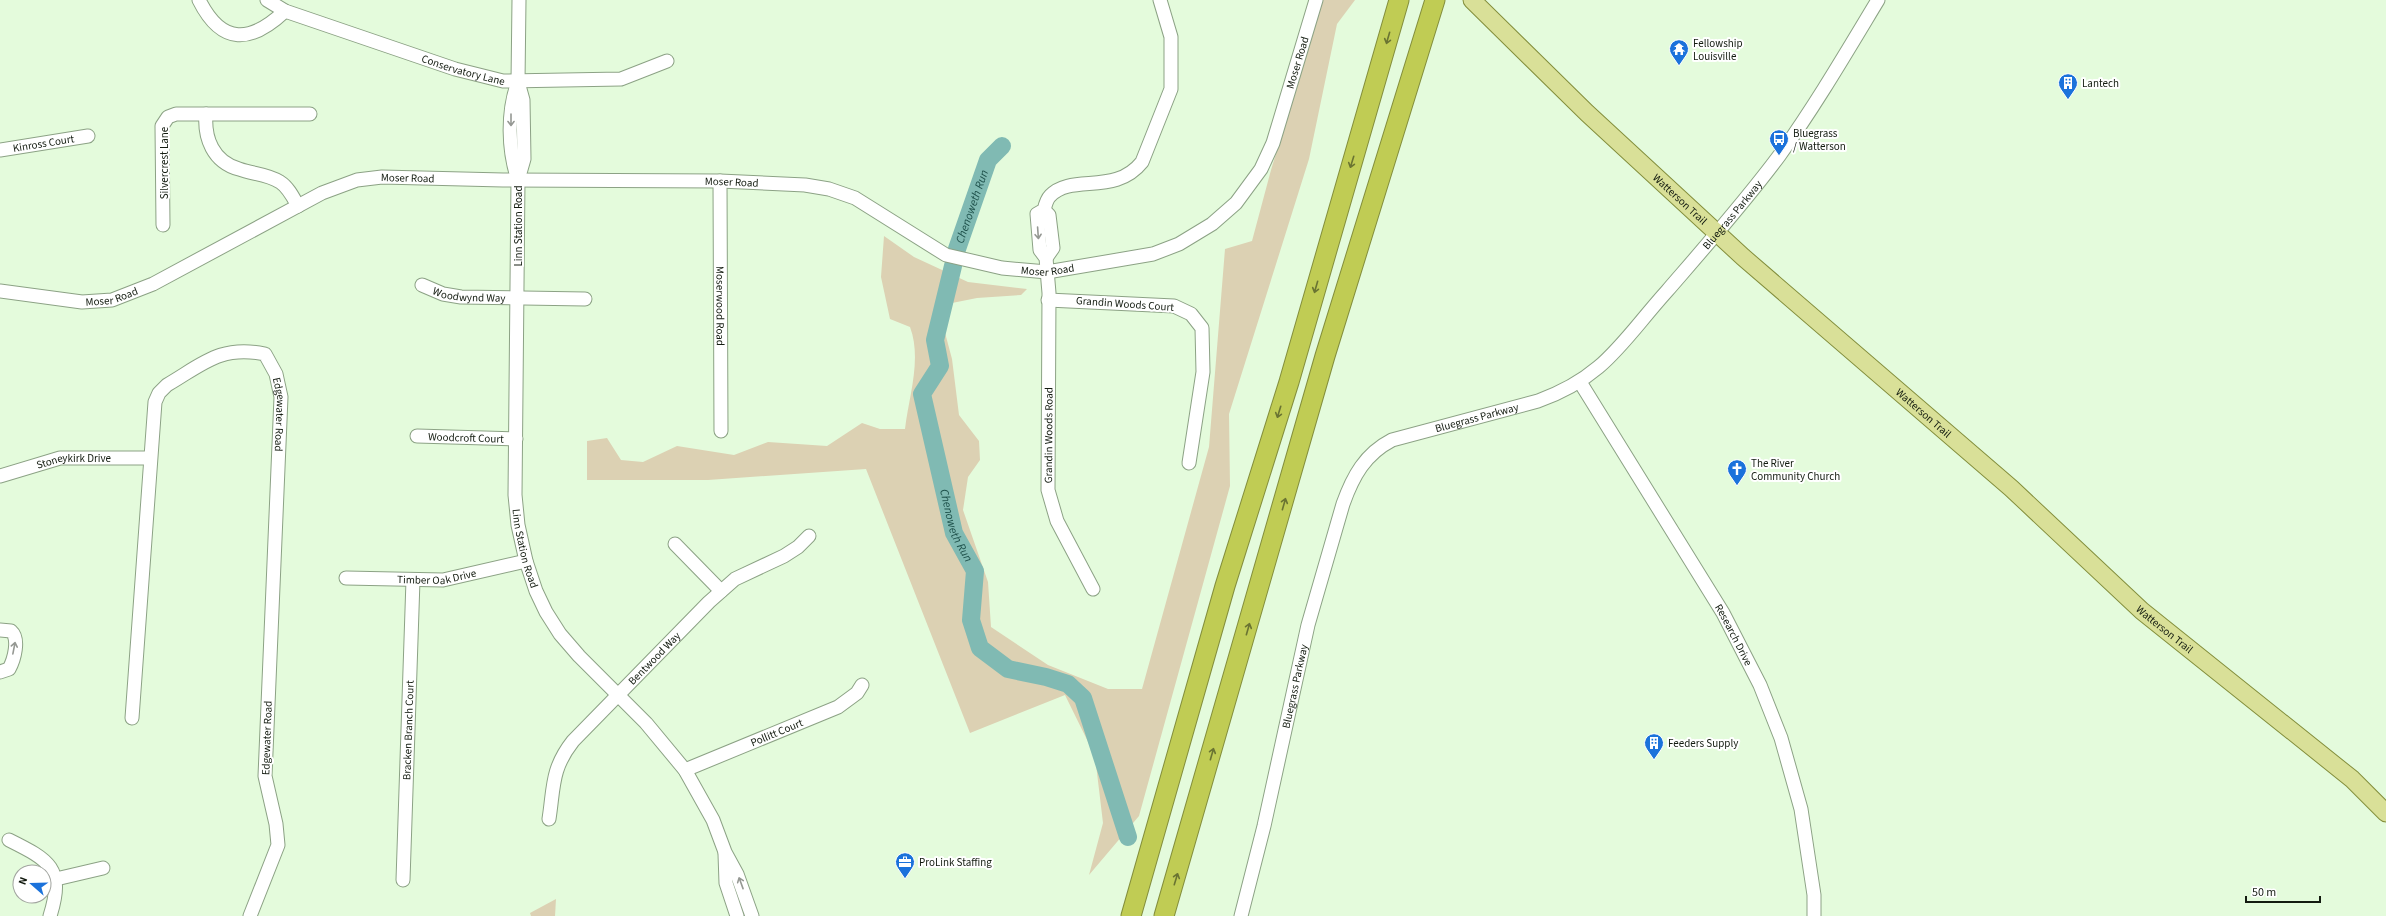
<svg xmlns="http://www.w3.org/2000/svg" width="2386" height="916" viewBox="0 0 2386 916" font-family="'Source Sans 3',sans-serif">
	<style>
		.green { fill: #dcd1b3 }
		.lines { fill: none; stroke-linecap: round; stroke-linejoin: round }
		.river { stroke: #80bab3; stroke-width: 18 }
		.minor-casing { stroke: #8ca285; stroke-width: 15 }
		.major-casing { stroke: #838e3c; stroke-width: 19 }
		.highway-casing { stroke: #838e3c; stroke-width: 21 }
		.minor { stroke: #fff; stroke-width: 13 }
		.major { stroke: #d9e098; stroke-width: 17 }
		.highway { stroke: #c0cc54; stroke-width: 19 }
		.oneway { stroke: #6a7432 }
		.oneway2 { stroke: #959893 }
		.labels { text-anchor: middle; dominant-baseline: central; stroke-width: 4; stroke-linejoin: round; paint-order: stroke }
		.poi-label { font-size: 11px; fill: #131b10; stroke: #fff; text-anchor: start }
		.street-label { font-size: 11px; fill: #131b10; stroke: #fff }
		.water-label { font-size: 12px; font-style: italic; fill: #1e514b; stroke: #fff }
	</style>
	<rect width="100%" height="100%" fill="#e4fbdc"/>
	<!-- green -->
	<g class="green">
		<path d="M1323 0H1355L1337 24 1309 159 1229 414 1230 486 1139 816 1089 875 1103 823 1095 756 1065 695 970 733 866 469 708 480H587V441L607 438 621 460 643 462 677 446 734 455 768 442 827 446 862 423 880 429H905C909 396 922 359 910 327L890 319 881 277 884 236 914 257 968 282 1027 289 1021 295 977 298 952 303 944 329 952 359 959 415 979 441 980 460 968 477 963 510 988 582 991 627 1048 665 1108 689H1142L1209 447 1225 249 1252 241 1271 170Z"/>
		<polygon points="556,899 555,916 531,916 530,913"/>
	</g>
	<g class="lines">
		<!-- river -->
		<g class="river">
			<path id="s1" d="M957 249 988 160 1002 146"/>
			<path id="s2" d="M953 266 935 340 940 366 922 394 954 533 975 571 971 620 980 648 1008 669 1046 677 1068 684 1083 698 1128 837"/>
		</g>
		<defs>
			<g id="minor">
				<path d="M199 0C222 46 251 43 285 11"/>
				<path id="s3" d="M267 0 285 11 455 69 503 81 621 79 667 61"/>
				<path id="s4" d="M519 0 518 82 523 100 524 159 518 180 515 495 518 525 526 561 536 591 546 612 560 634 579 656 646 723 685 770 713 820 725 852 737 874 752 916"/>
				<path d="M518 82C507 112 508 150 518 180"/>
				<path d="M206 114C204 138 213 162 239 169 252 174 268 174 280 182 288 187 293 197 298 206"/>
				<path id="s5" d="M0 150 88 136"/>
				<path id="s6" d="M720 181 721 431"/>
				<polyline points="1044,210 1049,215 1053,248 1046,258"/>
				<polyline points="163,225 162,126 168,117 176,114 310,114"/>
				<path id="s7" d="M422 285 443 294 461 297 585 299"/>
				<path id="s8" d="M0 291 82 302 112 300 153 284 322 193 357 180 382 177 503 180 720 181 805 185 829 189 855 198 946 255 1002 268 1047 272 1153 254 1179 244 1212 224 1236 203 1261 169 1273 143 1316 0"/>
				<polyline points="1048,300 1174,306 1191,314 1202,328 1203,372 1189,463"/>
				<path id="s9" d="M1580 382 1723 613 1760 685 1781 738 1801 809 1814 895V916"/>
				<path id="s10" d="M417 436 516 439"/>
				<path id="s11" d="M0 476 60 458H150"/>
				<polyline points="675,544 721,591"/>
				<path id="s12" d="M346 578 443 580 526 561"/>
				<path id="s13" d="M1093 589 1057 521 1048 490 1049 293 1046 258 1040 250 1037 214 1044 210C1045 206 1047 199 1050 196 1072 173 1115 196 1142 162L1171 89V37L1160 0"/>
				<path d="M0 630 11 631C20 639 14 660 9 669L0 672"/>
				<path id="s14" d="M132 718 155 402 159 393 167 385C203 364 220 345 265 354L276 374 281 397 265 776 276 824 278 845 250 916"/>
				<path id="s15" d="M685 770 838 707 857 693 862 685"/>
				<path id="s16" d="M549 819C554 787 551 769 573 741L709 602 735 579 784 556 798 547 809 536"/>
				<path d="M9 840C49 860 65 868 50 916"/>
				<polyline points="725,854 726,883 737,916"/>
				<polyline points="56,879 103,868"/>
				<path id="s17" d="M403 880 413 580"/>
				<path id="s18" d="M1241 916 1264 826 1308 625 1343 504C1353 476 1365 454 1392 440L1538 401C1605 377 1622 341 1667 291 1705 247 1744 203 1779 156 1815 106 1846 53 1878 0"/>
			</g>
			<g id="major">
				<path id="s19" d="M1472 0 1587 113 1743 257 2011 488 2142 611 2352 779 2386 813"/>
			</g>
			<g id="highway">
				<polyline points="1131,916 1225,586 1289,382 1399,0"/>
				<polyline points="1164,916 1325,356 1435,0"/>
			</g>
		</defs>
		<!-- minor casing -->
		<use href="#minor" class="minor-casing"/>
		<!-- major casing -->
		<use href="#major" class="major-casing"/>
		<!-- highway casing -->
		<use href="#highway" class="highway-casing"/>
		<!-- minor -->
		<use href="#minor" class="minor"/>
		<!-- major -->
		<use href="#major" class="major"/>
		<!-- highway -->
		<use href="#highway" class="highway"/>
	</g>
	<!-- one-way arrows -->
	<defs><path id="oneway-shaft" d="M-6 0H5M1.5-3L5.5 0L1.5 3" fill="none" stroke-width="1.6" stroke-linecap="round" stroke-linejoin="round"/></defs>
	<g class="oneway">
		<use href="#oneway-shaft" transform="translate(1388 38) rotate(106)"/>
		<use href="#oneway-shaft" transform="translate(1352 162) rotate(107)"/>
		<use href="#oneway-shaft" transform="translate(1316 287) rotate(106)"/>
		<use href="#oneway-shaft" transform="translate(1279 412) rotate(107)"/>
		<use href="#oneway-shaft" transform="translate(1284 504) rotate(-74)"/>
		<use href="#oneway-shaft" transform="translate(1248 629) rotate(-74)"/>
		<use href="#oneway-shaft" transform="translate(1212 754) rotate(-74)"/>
		<use href="#oneway-shaft" transform="translate(1176 879) rotate(-73)"/>
	</g>
	<g class="oneway2">
		<use href="#oneway-shaft" transform="translate(511 120) rotate(90)"/>
		<use href="#oneway-shaft" transform="translate(1038 233) rotate(86)"/>
		<use href="#oneway-shaft" transform="translate(14 648) rotate(-79)"/>
		<use href="#oneway-shaft" transform="translate(741 883) rotate(-110)"/>
	</g>
	<!-- icons -->
	<defs>
		<symbol id="temple-pin" viewBox="-11 -11 22 30"><path d="M0 17L-7.5 6A9.5 9.5 0 1 1 7.5 6Z" fill="#1b72db" stroke="#fff"/><path d="M0-6L5-2H3V0L6.5 2.5H4V6H1.5V3h-3V6H-4V2.5H-6.5L-3 0V-2H-5Z" fill="#fff"/></symbol>
		<symbol id="building-pin" viewBox="-11 -11 22 30"><path d="M0 17L-7.5 6A9.5 9.5 0 1 1 7.5 6Z" fill="#1b72db" stroke="#fff"/><path d="M-4-6H4V6H1V3H-1V6H-4ZM-2.5-4.3h1.7v1.8h-1.7ZM.8-4.3h1.7v1.8H.8ZM-2.5-1h1.7V.8h-1.7ZM.8-1h1.7V.8H.8Z" fill="#fff"/></symbol>
		<symbol id="bus-pin" viewBox="-11 -11 22 30"><path d="M0 17L-7.5 6A9.5 9.5 0 1 1 7.5 6Z" fill="#1b72db" stroke="#fff"/><path d="M-5-6H5V4H4V6H2V4H-2V6H-4V4H-5ZM-3.5-4V0h7V-4ZM-3.5 1.2v1.5H-2V1.2ZM2 1.2v1.5H3.5V1.2Z" fill="#fff"/></symbol>
		<symbol id="church-pin" viewBox="-11 -11 22 30"><path d="M0 17L-7.5 6A9.5 9.5 0 1 1 7.5 6Z" fill="#1b72db" stroke="#fff"/><path d="M-1.2-6h2.4v3.5h3.3v2.4h-3.3V6h-2.4V-.1h-3.3v-2.4h3.3Z" fill="#fff"/></symbol>
		<symbol id="office-pin" viewBox="-11 -11 22 30"><path d="M0 17L-7.5 6A9.5 9.5 0 1 1 7.5 6Z" fill="#1b72db" stroke="#fff"/><path d="M-6-3h4V-5.5h4V-3h4V5H-6ZM-1-4.5V-3h2v-1.5ZM-6 0V1H6V0Z" fill="#fff"/></symbol>
	</defs>
	<g fill-rule="evenodd">
		<use href="#temple-pin" x="1668" y="38" width="22" height="30"/>
		<use href="#building-pin" x="2057" y="72" width="22" height="30"/>
		<use href="#bus-pin" x="1768" y="128" width="22" height="30"/>
		<use href="#church-pin" x="1726" y="458" width="22" height="30"/>
		<use href="#building-pin" x="1643" y="732" width="22" height="30"/>
		<use href="#office-pin" x="894" y="851" width="22" height="30"/>
	</g>
	<g class="labels">
		<!-- poi labels -->
		<g class="poi-label">
			<text x="1693" y="43">Fellowship<tspan x="1693" dy="13">Louisville</tspan></text>
			<text x="2082" y="83">Lantech</text>
			<text x="1793" y="133">Bluegrass<tspan x="1793" dy="13">/ Watterson</tspan></text>
			<text x="1751" y="463">The River<tspan x="1751" dy="13">Community Church</tspan></text>
			<text x="1668" y="743">Feeders Supply</text>
			<text x="919" y="862">ProLink Staffing</text>
		</g>
		<!-- street labels -->
		<g class="street-label">
			<text stroke="none"><textPath href="#s8" startOffset="1457">Moser Road</textPath></text>
			<text stroke="none"><textPath href="#s3" startOffset="209">Conservatory Lane</textPath></text>
			<text stroke="none"><textPath href="#s5" startOffset="44">Kinross Court</textPath></text>
			<text transform="translate(164 163) rotate(-90)">Silvercrest Lane</text>
			<text stroke="none"><textPath href="#s8" startOffset="437">Moser Road</textPath></text>
			<text stroke="none"><textPath href="#s8" startOffset="761">Moser Road</textPath></text>
			<text stroke="none"><textPath href="#s19" startOffset="288">Watterson Trail</textPath></text>
			<text stroke="none"><textPath href="#s18" startOffset="931">Bluegrass Parkway</textPath></text>
			<text transform="translate(518 226) rotate(-90)">Linn Station Road</text>
			<text stroke="none"><textPath href="#s8" startOffset="1097">Moser Road</textPath></text>
			<text stroke="none"><textPath href="#s7" startOffset="49">Woodwynd Way</textPath></text>
			<text stroke="none"><textPath href="#s8" startOffset="113">Moser Road</textPath></text>
			<text transform="translate(1125 304) rotate(4)">Grandin Woods Court</text>
			<text stroke="none"><textPath href="#s6" startOffset="125">Moserwood Road</textPath></text>
			<text stroke="none"><textPath href="#s19" startOffset="612">Watterson Trail</textPath></text>
			<text stroke="none"><textPath href="#s14" startOffset="508">Edgewater Road</textPath></text>
			<text stroke="none"><textPath href="#s18" startOffset="595">Bluegrass Parkway</textPath></text>
			<text stroke="none"><textPath href="#s13" startOffset="164">Grandin Woods Road</textPath></text>
			<text stroke="none"><textPath href="#s10" startOffset="49">Woodcroft Court</textPath></text>
			<text stroke="none"><textPath href="#s11" startOffset="76">Stoneykirk Drive</textPath></text>
			<text stroke="none"><textPath href="#s4" startOffset="551">Linn Station Road</textPath></text>
			<text stroke="none"><textPath href="#s12" startOffset="91">Timber Oak Drive</textPath></text>
			<text stroke="none"><textPath href="#s19" startOffset="936">Watterson Trail</textPath></text>
			<text stroke="none"><textPath href="#s9" startOffset="296">Research Drive</textPath></text>
			<text stroke="none"><textPath href="#s16" startOffset="199">Bentwood Way</textPath></text>
			<text stroke="none"><textPath href="#s18" startOffset="236">Bluegrass Parkway</textPath></text>
			<text stroke="none"><textPath href="#s17" startOffset="150">Bracken Branch Court</textPath></text>
			<text stroke="none"><textPath href="#s15" startOffset="99">Pollitt Court</textPath></text>
			<text transform="translate(267 738) rotate(-88)">Edgewater Road</text>
		</g>
		<!-- water labels -->
		<g class="water-label">
			<text stroke="none"><textPath href="#s1" startOffset="45">Chenoweth Run</textPath></text>
			<text stroke="none"><textPath href="#s2" startOffset="272">Chenoweth Run</textPath></text>
		</g>
	</g>
	<!-- north arrow -->
	<g transform="translate(32 884) rotate(290)"><circle r="19" fill="#ffffff" stroke="#a1a49f"/>
	<path d="M0-3L7 15L0 10L-7 15Z" fill="#1b72db"/>
	<text y="-6" font-size="11" font-weight="bold" text-anchor="middle" fill="#131b10">N</text>
	</g>
	<!-- scale -->
	<path d="M2246 896v6h74v-6" fill="none" stroke="#131b10" stroke-width="2"/>
	<text x="2252" y="896" font-size="12" fill="#131b10" stroke="#ffffff" stroke-width="3" paint-order="stroke">50 m</text>
</svg>
